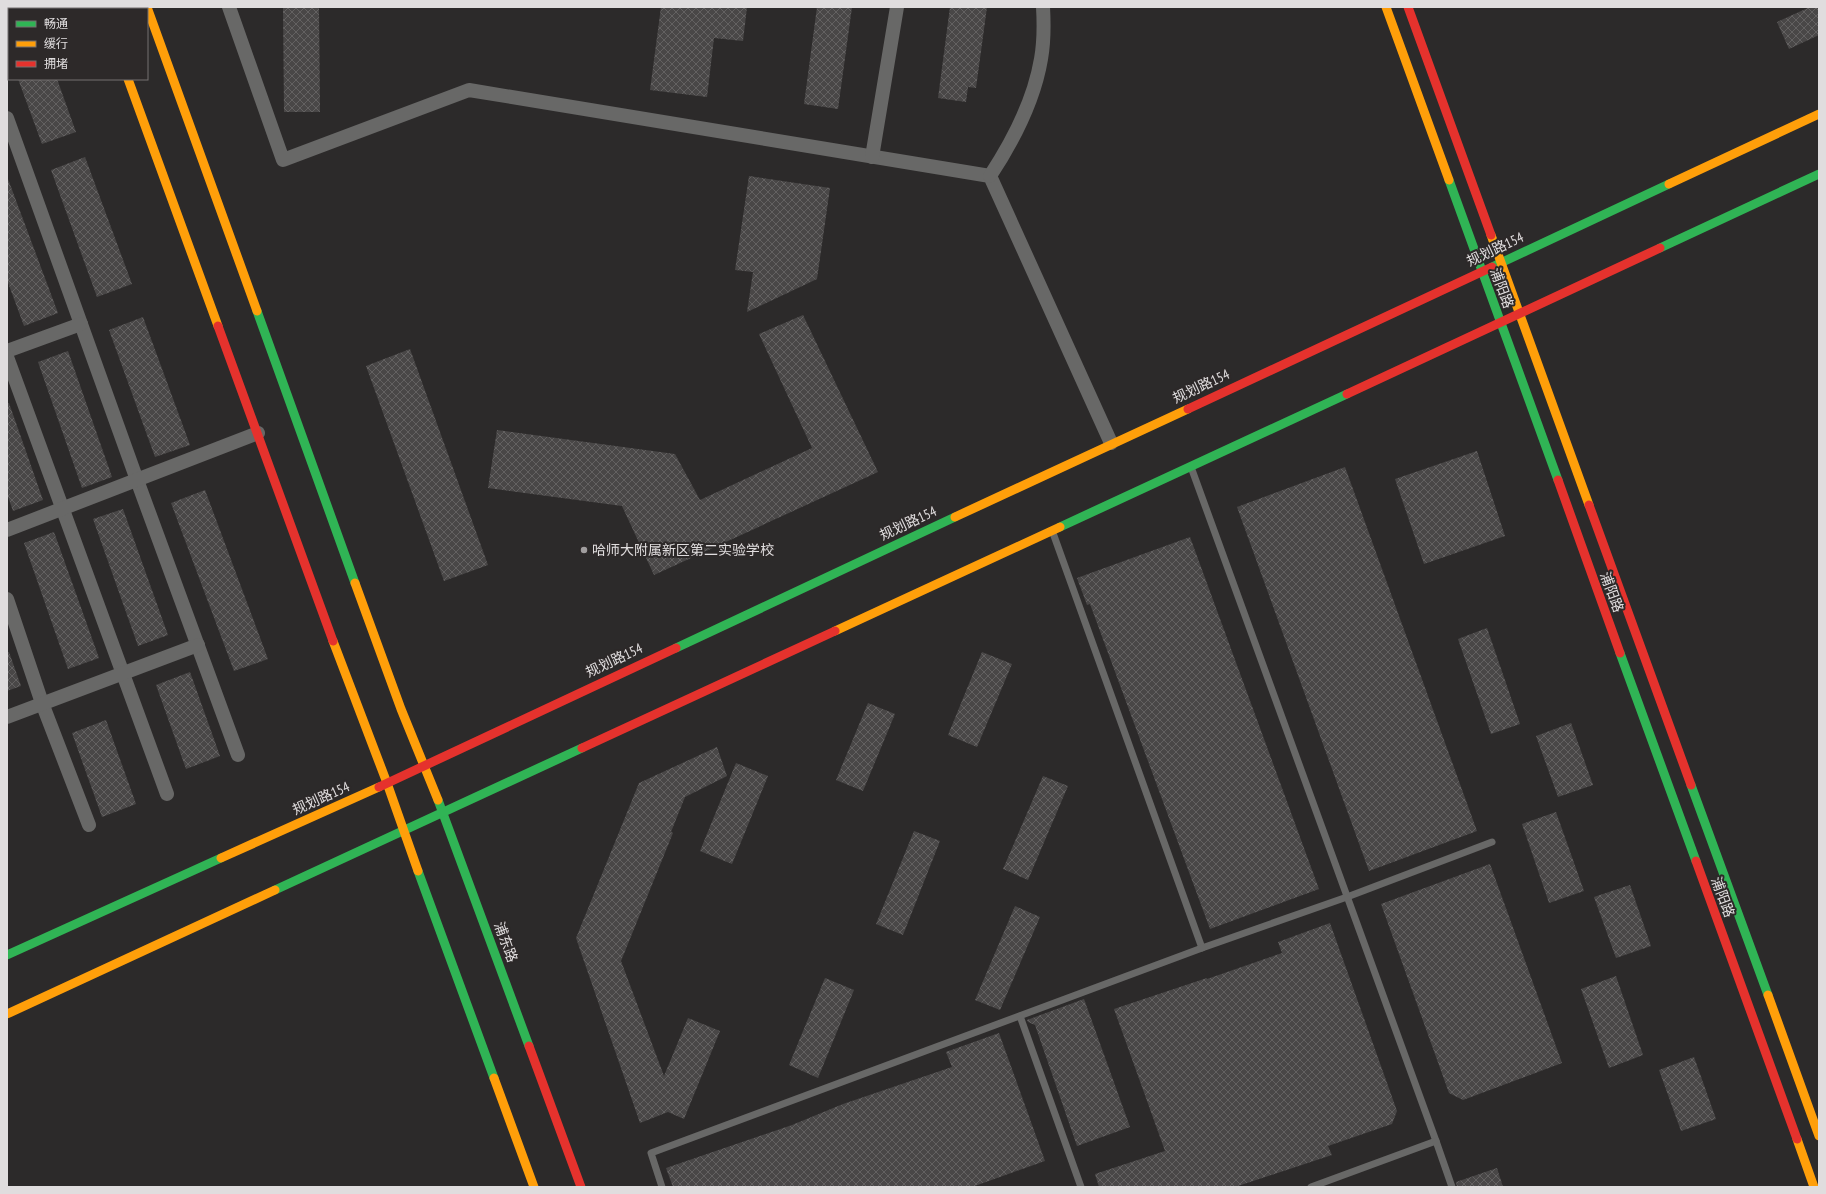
<svg xmlns="http://www.w3.org/2000/svg" width="1826" height="1194" viewBox="0 0 1826 1194" font-family="'PT Sans Narrow','Noto Sans SC',sans-serif">
	<style>
		.building { fill: url(#building-cross-hatch) }
		.lines { fill: none; stroke-linecap: round; stroke-linejoin: round }
		.lane { stroke: #686867; stroke-width: 7 }
		.street { stroke: #686867; stroke-width: 14 }
		.fast { stroke: #30b455; stroke-width: 9 }
		.slow { stroke: #ff9f0a; stroke-width: 9 }
		.jam { stroke: #e5322d; stroke-width: 9 }
		.poi-dot { fill: #a19e9f; stroke: #2d2929; stroke-width: 1.5 }
		.labels { text-anchor: middle; dominant-baseline: central; stroke-width: 4; stroke-linejoin: round; paint-order: stroke }
		.street-label { font-size: 14px; fill: #e0ddde; stroke: #2d2929 }
		.poi-label { font-size: 14px; fill: #e0ddde; stroke: #2d2929; text-anchor: start }
	</style>
	<defs>
		<pattern id="building-cross-hatch" width="8" height="8" patternUnits="userSpaceOnUse"><rect width="8" height="8" fill="#494747"/><path d="M0 0l8 8M0 8l8-8" fill="none" stroke="#636161"/></pattern>
	</defs>
	<rect width="100%" height="100%" fill="#2c2a2a"/>
	<!-- building -->
	<g class="building">
		<polygon points="283,7 319,7 320,112 284,112"/>
		<polygon points="661,7 747,7 743,41 714,38 707,97 650,90"/>
		<polygon points="817,7 852,7 838,109 804,104"/>
		<polygon points="950,7 987,7 976,88 968,87 966,102 938,98"/>
		<polygon points="1810,7 1819,7 1819,35 1789,49 1777,22"/>
		<polygon points="18,79 57,79 76,132 42,144"/>
		<polygon points="85,157 132,284 97,297 51,170"/>
		<polygon points="749,176 830,188 817,279 747,312 753,272 735,270"/>
		<polygon points="7,179 8,179 58,313 24,326 7,280"/>
		<polygon points="803,315 878,472 654,575 622,506 488,488 497,430 675,454 700,500 812,448 759,334"/>
		<polygon points="143,317 190,445 155,457 109,330"/>
		<polygon points="410,349 488,565 444,581 366,366"/>
		<polygon points="68,351 112,477 82,488 38,362"/>
		<polygon points="7,403 9,403 43,500 13,511 7,494"/>
		<polygon points="1477,451 1505,536 1424,564 1395,479"/>
		<polygon points="1345,467 1477,831 1369,871 1237,507"/>
		<polygon points="205,490 268,659 234,671 171,503"/>
		<polygon points="123,509 168,635 138,646 93,519"/>
		<polygon points="54,532 99,658 68,669 24,543"/>
		<polygon points="1190,537 1319,889 1210,929 1090,604 1087,605 1077,578"/>
		<polygon points="1487,628 1520,724 1491,734 1458,639"/>
		<polygon points="7,652 9,652 21,686 7,691"/>
		<polygon points="982,652 1012,664 977,747 948,735"/>
		<polygon points="190,672 220,756 186,769 156,685"/>
		<polygon points="868,703 895,714 863,791 836,780"/>
		<polygon points="106,720 136,804 102,817 72,733"/>
		<polygon points="1571,723 1593,785 1558,797 1536,736"/>
		<polygon points="717,747 727,776 685,797 671,832 673,833 621,961 664,1076 688,1018 720,1031 684,1119 668,1112 640,1123 576,938 639,783"/>
		<polygon points="736,763 768,776 732,864 700,851"/>
		<polygon points="1043,776 1068,786 1028,880 1003,869"/>
		<polygon points="1556,812 1584,891 1549,903 1522,824"/>
		<polygon points="914,831 940,841 903,935 876,924"/>
		<polygon points="1490,864 1562,1063 1463,1100 1449,1093 1381,904"/>
		<polygon points="1630,885 1651,946 1616,958 1594,897"/>
		<polygon points="1015,906 1040,917 1000,1010 975,1000"/>
		<polygon points="1330,923 1397,1111 1392,1124 1328,1146 1332,1155 1235,1187 1099,1187 1095,1174 1165,1151 1114,1009 1207,978 1207,979 1282,953 1278,942"/>
		<polygon points="1616,976 1643,1055 1609,1068 1581,989"/>
		<polygon points="825,978 854,990 818,1078 789,1065"/>
		<polygon points="1084,999 1130,1127 1077,1146 1035,1025 1028,1022 1027,1020"/>
		<polygon points="999,1033 1045,1161 972,1187 673,1187 666,1168 792,1125 843,1104 952,1067 946,1052"/>
		<polygon points="1694,1057 1716,1119 1681,1131 1659,1070"/>
		<polygon points="1497,1168 1503,1187 1457,1187 1456,1182"/>
	</g>
	<g class="lines">
		<!-- lane -->
		<g class="lane">
			<polyline points="1191,467 1436,1141 1311,1187"/>
			<polyline points="1053,533 1202,948 1347,897 1492,842"/>
			<polyline points="1020,1016 1081,1187"/>
			<polyline points="1436,1141 1452,1187"/>
			<polyline points="662,1187 651,1153 1202,948"/>
		</g>
		<!-- street -->
		<g class="street">
			<polyline points="229,7 283,160 469,90 990,176 1111,443"/>
			<polyline points="7,118 137,480 238,755"/>
			<polyline points="872,157 897,7"/>
			<path d="M990 176C1013 141 1034 101 1041 59 1044 42 1044 24 1043 7"/>
			<polyline points="7,351 81,324"/>
			<polyline points="7,357 167,794"/>
			<polyline points="7,530 258,433"/>
			<polyline points="7,599 42,703 89,825"/>
			<polyline points="7,717 198,645"/>
		</g>
		<!-- fast -->
		<g class="fast">
			<polyline points="1449,180 1558,480"/>
			<polyline points="1660,248 1819,174"/>
			<polyline points="1492,267 1669,184"/>
			<polyline points="257,311 355,583"/>
			<polyline points="1060,527 1347,394"/>
			<polyline points="676,648 955,517"/>
			<polyline points="1620,653 1696,861"/>
			<polyline points="1691,785 1768,995"/>
			<polyline points="438,800 529,1046"/>
			<polyline points="418,871 494,1078"/>
			<polyline points="275,890 582,748"/>
			<polyline points="7,955 221,858"/>
		</g>
		<!-- slow -->
		<g class="slow">
			<polyline points="147,7 257,311"/>
			<polyline points="1386,7 1449,180"/>
			<polyline points="128,79 218,326"/>
			<polyline points="1669,184 1819,114"/>
			<polyline points="1491,235 1589,505"/>
			<polyline points="955,517 1188,409"/>
			<polyline points="355,583 401,709 438,800"/>
			<polyline points="835,631 1060,527"/>
			<polyline points="333,641 387,783 418,871"/>
			<polyline points="221,858 379,787"/>
			<polyline points="1768,995 1819,1136"/>
			<polyline points="7,1014 275,890"/>
			<polyline points="494,1078 534,1187"/>
			<polyline points="1797,1139 1814,1187"/>
		</g>
		<!-- jam -->
		<g class="jam">
			<polyline points="101,7 102,9"/>
			<polyline points="1408,7 1491,235"/>
			<polyline points="218,326 333,641"/>
			<polyline points="1347,394 1660,248"/>
			<polyline points="1188,409 1492,267"/>
			<polyline points="1558,480 1620,653"/>
			<polyline points="1589,505 1691,785"/>
			<polyline points="582,748 835,631"/>
			<polyline points="379,787 676,648"/>
			<polyline points="1696,861 1797,1139"/>
			<polyline points="529,1046 581,1187"/>
		</g>
	</g>
	<!-- markers -->
	<circle class="poi-dot" cx="584" cy="550" r="4"/>
	<g class="labels">
		<!-- street labels -->
		<g class="street-label">
			<text transform="translate(1495 249) rotate(-25)">规划路154</text>
			<text transform="translate(1502 288) rotate(70)">浦阳路</text>
			<text transform="translate(1201 386) rotate(-25)">规划路154</text>
			<text transform="translate(908 523) rotate(-25)">规划路154</text>
			<text transform="translate(1612 592) rotate(70)">浦阳路</text>
			<text transform="translate(614 660) rotate(-25)">规划路154</text>
			<text transform="translate(321 798) rotate(-24)">规划路154</text>
			<text transform="translate(1723 897) rotate(70)">浦阳路</text>
			<text transform="translate(506 942) rotate(70)">浦东路</text>
		</g>
		<!-- poi labels -->
		<g class="poi-label">
			<text x="592" y="550">哈师大附属新区第二实验学校</text>
		</g>
	</g>
	<!-- border -->
	<rect width="1826" height="1194" fill="none" stroke="#e0ddde" stroke-width="16"/>
	<!-- legend -->
	<rect x="8" y="8" width="140" height="72" fill="#2d2929" stroke="#757171"/>
	<rect x="16" y="21" width="20" height="6" fill="#30b455" stroke="#757171"/>
	<text x="44" y="28" font-size="12" fill="#e0ddde">畅通</text>
	<rect x="16" y="41" width="20" height="6" fill="#ff9f0a" stroke="#757171"/>
	<text x="44" y="48" font-size="12" fill="#e0ddde">缓行</text>
	<rect x="16" y="61" width="20" height="6" fill="#e5322d" stroke="#757171"/>
	<text x="44" y="68" font-size="12" fill="#e0ddde">拥堵</text>
</svg>
